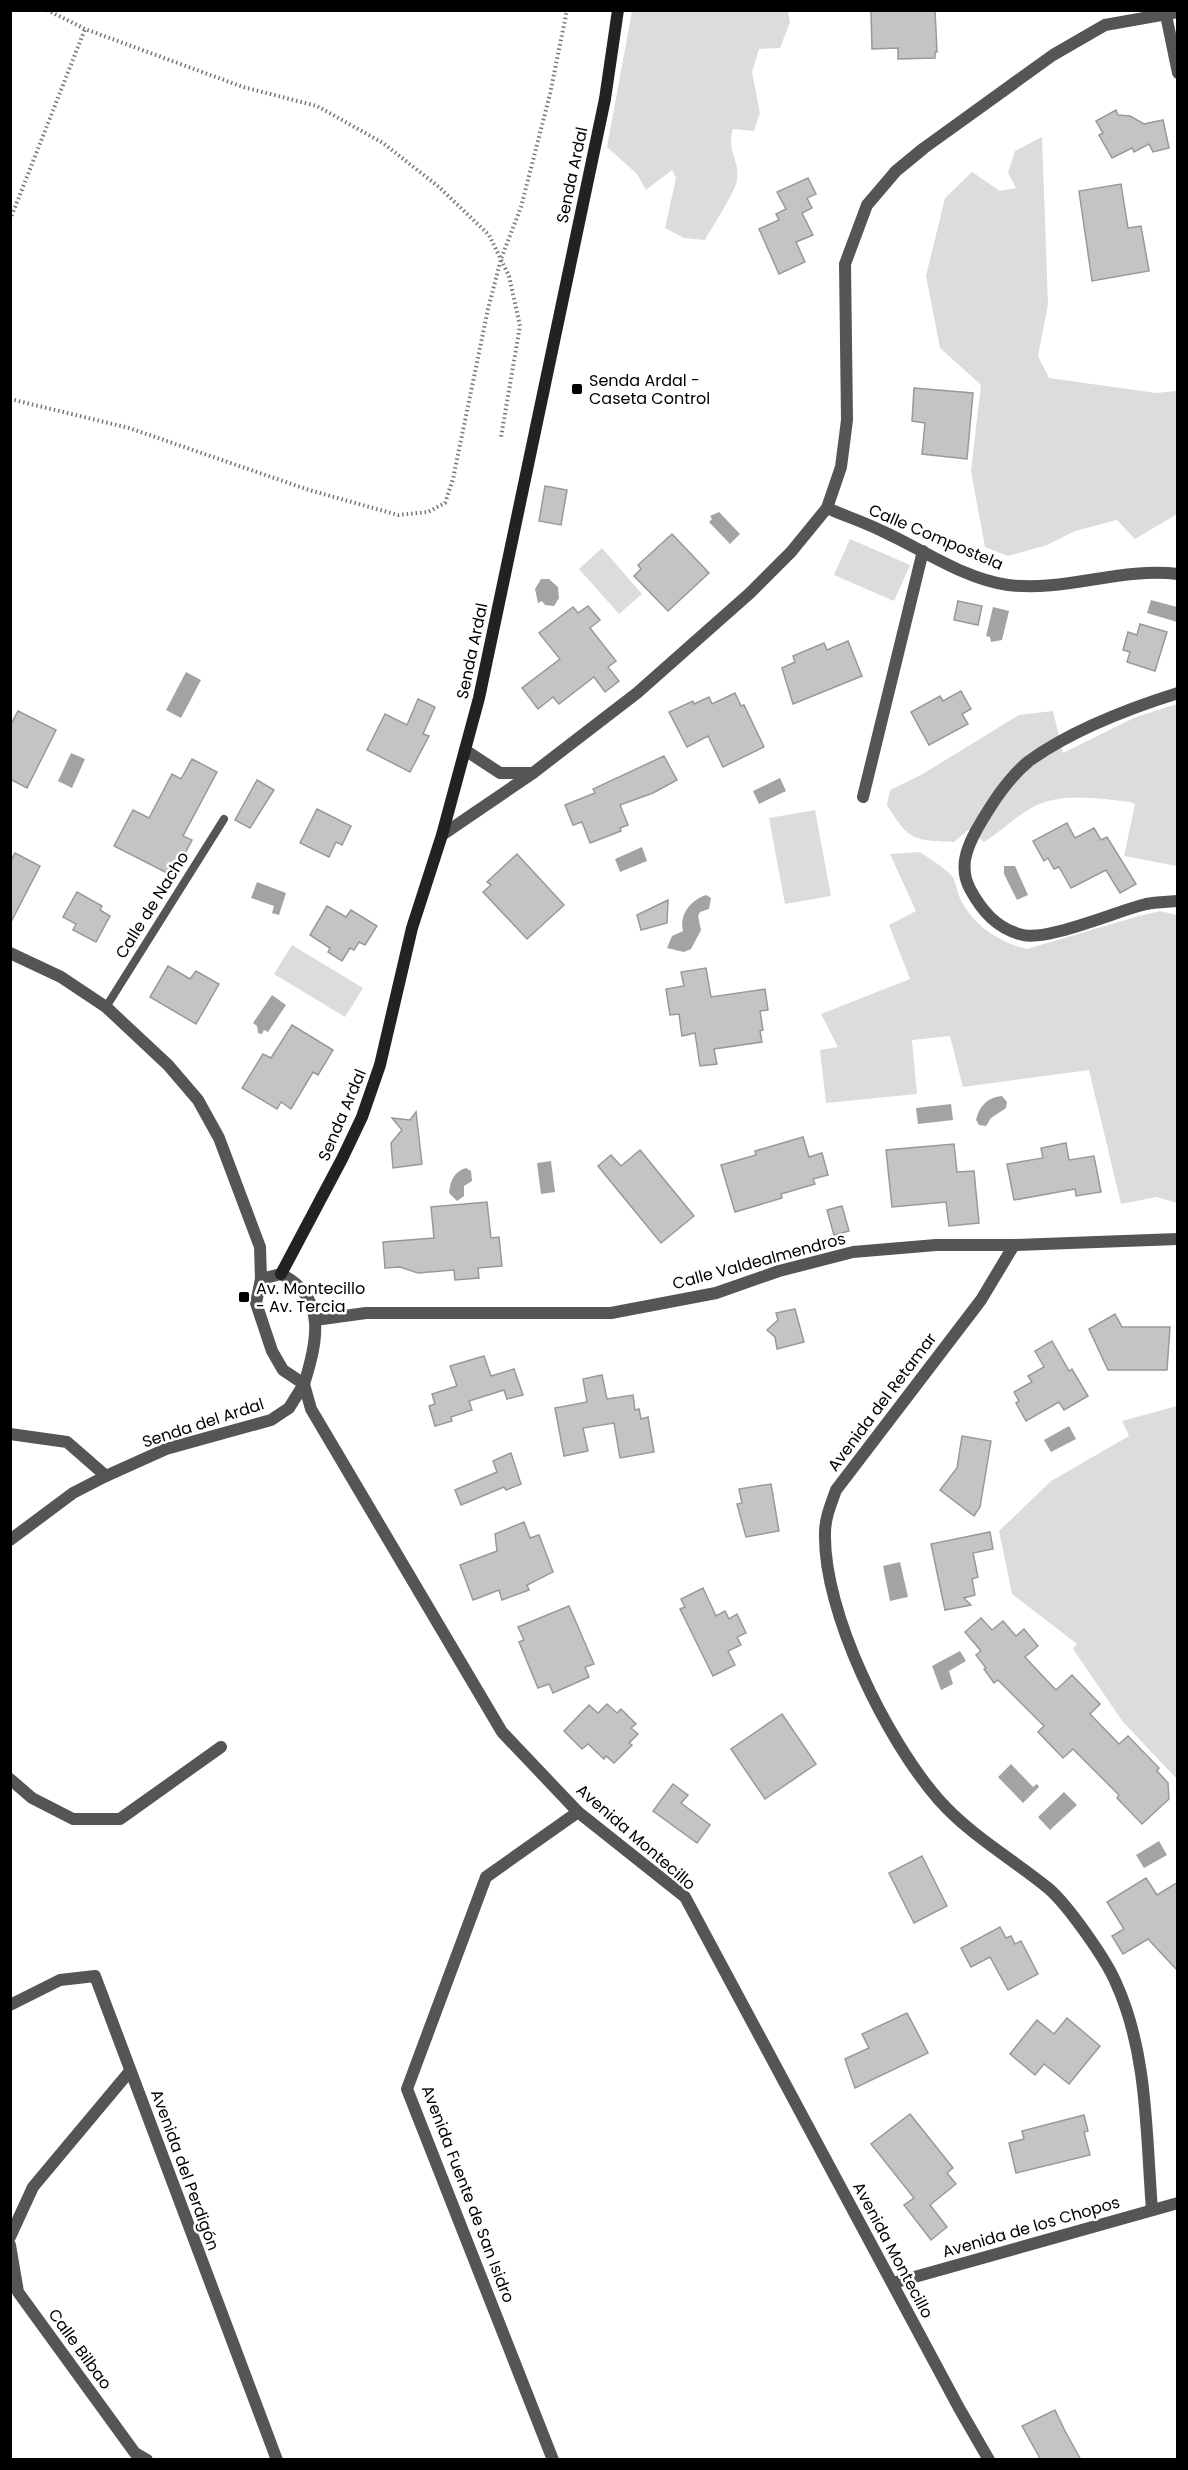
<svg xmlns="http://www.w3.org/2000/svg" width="1188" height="2470" viewBox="0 0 1188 2470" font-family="Poppins,sans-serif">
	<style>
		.green { fill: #dcdcdc }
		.water { fill: #a3a3a3 }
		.building { fill: #c4c4c4; stroke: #999; stroke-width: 1.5 }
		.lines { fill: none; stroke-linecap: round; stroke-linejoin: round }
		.path { stroke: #777; stroke-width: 4; stroke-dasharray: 1.5 3; stroke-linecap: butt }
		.lane { stroke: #555; stroke-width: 8 }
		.street { stroke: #555; stroke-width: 12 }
		.secondary { stroke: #222; stroke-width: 12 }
		.poi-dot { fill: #000; stroke: #fff; stroke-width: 2 }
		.labels { text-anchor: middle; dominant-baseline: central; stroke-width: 5; stroke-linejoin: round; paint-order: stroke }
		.street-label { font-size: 16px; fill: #000; stroke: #fff }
		.poi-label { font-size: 16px; fill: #000; stroke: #fff; text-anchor: start }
	</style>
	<rect width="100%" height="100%" fill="#fff"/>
	<!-- green -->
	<g class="green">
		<path d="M632 11H788L790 22 780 48 759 49 752 72 760 113 754 131 733 129C726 152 740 159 737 180 735 193 712 227 705 240L684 238 665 228 676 178 672 170 646 190 637 174 607 147Z"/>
		<polygon points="1042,137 1048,304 1038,356 1049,378 1156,393 1177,391 1177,514 1135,539 1117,520 1075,531 1047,545 1008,556 985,547 971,471 981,385 940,348 926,276 945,198 972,172 1000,191 1016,188 1008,173 1015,151"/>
		<polygon points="850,539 910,565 894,601 834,575"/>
		<polygon points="602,548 642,594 619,614 579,569"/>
		<path d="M1177 704V866L1124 856 1135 804 1130 802C1098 799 1059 791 1030 809 1014 818 1000 832 984 842L968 830 954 842C913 840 909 841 887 805L890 790 921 775 1019 715 1053 711 1063 753 1136 717Z"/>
		<polygon points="815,810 831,896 785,904 769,818"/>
		<path d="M920 852C930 859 942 866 950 874 956 879 956 889 959 896 971 924 998 942 1027 949L1139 916 1160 911 1177 915V1203L1156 1197 1121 1204 1089 1070 963 1087 950 1036 912 1040 917 1094 826 1103 820 1050 838 1047 821 1014 910 979 889 925 916 911 890 854Z"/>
		<polygon points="292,945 363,988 345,1017 274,974"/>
		<polygon points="1177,1406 1178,1406 1177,1779 1123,1722 1073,1649 1077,1644 1012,1594 999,1531 1051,1481 1129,1436 1122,1421"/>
	</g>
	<!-- water -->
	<g class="water">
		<polygon points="719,512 740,534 730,544 709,522 712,519 710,516"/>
		<polygon points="541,579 549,579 558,587 559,598 554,606 545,605 542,601 538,603 535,589"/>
		<polygon points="1151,600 1177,607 1177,622 1147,613"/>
		<polygon points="993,607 1009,611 1002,640 991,642 990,637 986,636"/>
		<polygon points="186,672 201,680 181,718 166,710"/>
		<polygon points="71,753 85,759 72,788 58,781"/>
		<polygon points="780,778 786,791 759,804 753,791"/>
		<polygon points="642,847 647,861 620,872 615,859"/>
		<polygon points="1004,866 1015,866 1028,895 1017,900 1004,874"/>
		<polygon points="257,882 286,893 279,915 272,913 274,906 251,898"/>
		<path d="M706 895 711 898 709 909 700 912 698 916 701 930 691 949 684 952 667 948 672 936 683 931C679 914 691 900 706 895Z"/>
		<polygon points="272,995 286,1005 268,1032 264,1030 262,1034 258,1033 257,1026 253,1023"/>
		<path d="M1002 1096 1007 1102 1006 1108 991 1118 986 1126 979 1125 976 1120C979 1106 988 1097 1002 1096Z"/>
		<polygon points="951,1104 953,1120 918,1124 916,1108"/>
		<polygon points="551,1161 555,1192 541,1194 537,1163"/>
		<path d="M466 1168 471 1171 472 1181 464 1186V1196L457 1201 449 1193C450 1182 454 1171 466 1168Z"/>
		<polygon points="1069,1426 1076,1439 1051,1452 1044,1440"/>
		<polygon points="900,1562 908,1597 890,1601 883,1566"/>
		<polygon points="960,1651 966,1661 949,1671 953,1684 941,1690 932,1666"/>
		<polygon points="1011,1764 1033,1787 1037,1784 1039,1787 1023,1803 998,1777"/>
		<polygon points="1064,1792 1077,1805 1050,1830 1038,1817"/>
		<polygon points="1159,1841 1167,1855 1144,1868 1136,1855"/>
	</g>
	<!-- building -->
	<g class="building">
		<polygon points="935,10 937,52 935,52 935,58 898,59 898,48 872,49 871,11"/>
		<polygon points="1116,110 1118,115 1130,116 1144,124 1163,120 1169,148 1153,152 1149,144 1134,152 1132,148 1112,158 1099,135 1103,133 1096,121"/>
		<polygon points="808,178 816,194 807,198 812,208 802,213 813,235 796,242 805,262 779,274 759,229 779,220 776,214 786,209 777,192"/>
		<polygon points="1121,184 1128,228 1141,226 1149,271 1092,281 1079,191"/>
		<polygon points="914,388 973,393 967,459 922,454 925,423 912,421"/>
		<polygon points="545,486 567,490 561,525 539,521"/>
		<polygon points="672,534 709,573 668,611 634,576 641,569 638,565"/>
		<polygon points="958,601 982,606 978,625 954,620"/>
		<polygon points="588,606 600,620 590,628 616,661 608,667 619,681 605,692 594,677 559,704 553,697 538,709 522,688 560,659 539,633 573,607 578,613"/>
		<polygon points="1140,624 1167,632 1155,671 1127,662 1130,652 1123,650 1128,632 1137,635"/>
		<polygon points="848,641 862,676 793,704 782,668 795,662 793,656 824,643 827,650"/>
		<polygon points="961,691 971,709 962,714 968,724 929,745 911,712 940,696 943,701"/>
		<polygon points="735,693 741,706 744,705 764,747 723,767 708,736 687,747 669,712 693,701 694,704 709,697 712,704"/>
		<polygon points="418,699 435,707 423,734 429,736 410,772 367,750 385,714 407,725"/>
		<polygon points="18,711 56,730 27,788 10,779 10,726"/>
		<polygon points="664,756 677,780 653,793 620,805 628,825 620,828 621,831 590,843 582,822 573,825 565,805 595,793 593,789"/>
		<polygon points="192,759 217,772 183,836 192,840 173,876 114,846 133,810 149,818 172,774 181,779"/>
		<polygon points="257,780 274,790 250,828 235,820"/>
		<polygon points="317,809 351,826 342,845 336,842 329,857 300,843"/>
		<polygon points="1067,823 1075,838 1094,828 1101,840 1107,837 1136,884 1120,893 1106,870 1071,888 1059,867 1054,869 1048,858 1044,861 1033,841"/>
		<polygon points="15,853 40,866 10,924 10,862"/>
		<polygon points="517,854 564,905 527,939 483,892 491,885 487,882"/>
		<polygon points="77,892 102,906 100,910 110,916 96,942 73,930 76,924 63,917"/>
		<polygon points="668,900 667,923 641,930 637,915"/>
		<polygon points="327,906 346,917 351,910 377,926 365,945 359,942 354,950 350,948 342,961 328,952 330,948 310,935"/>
		<polygon points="168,966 190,979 196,971 219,984 196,1024 150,997"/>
		<polygon points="706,968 711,997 765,989 768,1010 760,1011 763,1030 760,1031 762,1042 714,1049 717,1064 700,1066 695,1033 682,1036 679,1014 670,1015 666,989 684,986 681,972"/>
		<polygon points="292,1025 333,1050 318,1075 313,1072 291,1109 281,1102 277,1109 242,1088 263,1054 271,1058"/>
		<polygon points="416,1112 422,1164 393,1168 391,1143 402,1130 392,1118 410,1120"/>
		<polygon points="803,1137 809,1157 822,1153 828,1175 813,1179 815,1184 781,1194 782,1198 735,1212 721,1165 756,1155 755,1151"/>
		<polygon points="1066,1143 1069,1160 1094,1156 1101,1192 1076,1196 1075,1189 1014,1200 1007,1164 1043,1158 1041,1148"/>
		<polygon points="954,1144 957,1172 974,1171 979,1223 949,1226 946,1202 892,1207 886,1150"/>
		<polygon points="640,1150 694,1216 661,1243 598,1166 611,1155 621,1166"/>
		<polygon points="487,1202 491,1238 499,1237 502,1266 478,1268 479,1278 455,1280 454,1270 418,1273 400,1267 385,1268 383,1242 434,1238 431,1207"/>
		<polygon points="842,1206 849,1231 834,1235 827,1210"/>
		<polygon points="795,1309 804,1342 777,1349 775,1337 767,1330 778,1320 776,1313"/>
		<polygon points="1115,1314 1122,1327 1170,1327 1167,1370 1108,1370 1089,1329"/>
		<polygon points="1052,1341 1069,1371 1072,1369 1088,1396 1064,1410 1059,1402 1026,1421 1016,1403 1019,1401 1014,1392 1032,1382 1028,1376 1044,1367 1035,1351"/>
		<polygon points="484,1356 491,1376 514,1369 523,1395 507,1399 504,1390 469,1401 472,1410 451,1417 452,1421 435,1426 429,1406 435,1404 432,1394 457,1386 450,1366"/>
		<polygon points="602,1375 607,1399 633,1395 635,1410 639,1409 641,1419 648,1417 654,1452 620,1458 614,1423 583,1428 588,1451 564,1456 555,1408 587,1402 583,1379"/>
		<polygon points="962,1436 991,1441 980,1507 974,1516 940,1490 957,1468"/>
		<polygon points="511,1453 521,1484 506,1490 504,1487 461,1505 455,1490 497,1472 493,1461"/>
		<polygon points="771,1484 779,1531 746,1537 737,1504 742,1503 739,1489"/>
		<polygon points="524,1522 530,1538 539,1535 553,1572 527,1585 529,1590 502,1600 499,1590 473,1600 460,1565 497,1551 495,1534"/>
		<polygon points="990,1532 993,1549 973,1553 978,1577 972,1579 975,1595 964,1598 971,1605 945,1610 931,1544"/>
		<polygon points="703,1588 716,1616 725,1611 729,1619 737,1614 746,1633 737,1637 741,1645 728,1651 735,1665 713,1676 680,1609 685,1607 681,1599"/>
		<polygon points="569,1606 594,1664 585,1667 589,1677 553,1693 549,1684 538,1688 519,1642 524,1640 518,1627"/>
		<polygon points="981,1618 992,1630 1003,1621 1016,1636 1024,1629 1038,1646 1025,1657 1037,1670 1056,1690 1072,1675 1100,1704 1090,1714 1119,1744 1128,1736 1159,1768 1157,1771 1168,1783 1169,1799 1142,1824 1117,1798 1119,1795 1073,1749 1063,1758 1038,1732 1044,1726 998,1680 994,1683 984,1669 986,1668 976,1655 981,1651 965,1632"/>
		<polygon points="607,1704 617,1713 621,1709 636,1724 631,1728 638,1734 629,1743 632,1745 614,1763 606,1756 604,1759 588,1744 582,1749 564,1731 589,1705 598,1713"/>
		<polygon points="782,1714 816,1764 765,1799 731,1749"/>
		<polygon points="673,1784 688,1795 681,1803 710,1825 697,1843 653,1811"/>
		<polygon points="922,1856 947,1906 914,1923 889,1873"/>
		<polygon points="1146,1878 1157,1895 1178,1882 1178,1971 1148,1939 1123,1954 1112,1936 1124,1929 1107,1902"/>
		<polygon points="1000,1927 1006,1938 1011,1936 1015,1944 1021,1941 1038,1974 1008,1990 990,1957 971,1967 961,1948"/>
		<polygon points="907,2013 928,2053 855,2088 845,2059 869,2048 862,2034"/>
		<polygon points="1067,2018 1100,2046 1069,2084 1044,2064 1035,2075 1010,2054 1037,2020 1054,2034"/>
		<polygon points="910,2114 953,2168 947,2173 956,2184 930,2205 947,2227 931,2240 904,2205 914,2198 871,2144"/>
		<polygon points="1084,2115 1088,2131 1084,2132 1090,2155 1016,2173 1009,2143 1024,2139 1022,2131"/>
		<polygon points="1055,2410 1065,2431 1081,2460 1041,2460 1022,2426"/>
	</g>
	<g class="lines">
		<!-- path -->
		<g class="path">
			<polyline points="47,10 85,29 243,87 317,106 383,143 439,187 489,235 509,276 520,326 501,437"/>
			<polyline points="10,220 85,29"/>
			<polyline points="10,399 129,428 309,490 398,515 428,512 445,503 453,479 488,309 501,259 521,207 550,94 567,10"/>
		</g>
		<!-- lane -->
		<polyline class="lane" points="106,1007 224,819"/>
		<!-- street -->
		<g class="street">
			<polyline points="1166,15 1178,73"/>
			<path d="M827 508C845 516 864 522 882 531 922 549 964 579 1008 585 1065 592 1121 567 1178 574"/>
			<path d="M1178 693C1127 709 1072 730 1029 761 1007 779 991 805 977 829 966 849 959 868 970 889 982 911 997 929 1023 935 1048 941 1117 911 1146 904 1156 902 1167 902 1178 901"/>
			<polyline points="465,750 500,773 533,773"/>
			<polyline points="863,797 923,551"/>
			<polyline points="442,835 533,773 637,693 750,593 791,552 827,508 841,467 847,420 845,264 867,205 896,171 924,148 1053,55 1105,25 1178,12"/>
			<polyline points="10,953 61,977 106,1007 168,1065 198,1100 219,1138 260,1247 261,1279"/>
			<path d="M1014 1245 981 1300 836 1490C831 1504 825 1518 825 1533 823 1612 887 1741 939 1800 970 1835 1011 1858 1048 1888 1067 1904 1106 1959 1116 1983 1148 2053 1146 2135 1152 2210"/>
			<path d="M281 1274C328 1298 317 1343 304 1384L283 1370 272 1351 256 1303 261 1279Z"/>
			<polyline points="315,1320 366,1313 611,1313 716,1293 779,1271 853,1252 936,1245 1014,1245 1178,1239"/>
			<polyline points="304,1384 311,1409 502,1732 578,1812 685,1897 959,2408 989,2460"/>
			<polyline points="10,1434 67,1442 106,1476"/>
			<polyline points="10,1540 73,1493 106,1476 166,1449 271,1420 289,1408 304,1384"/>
			<polyline points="10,1779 32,1798 73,1819 120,1819 221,1747"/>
			<polyline points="10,2005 60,1980 95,1976 277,2460"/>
			<polyline points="10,2237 33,2187 130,2071"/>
			<polyline points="10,2245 18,2292 135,2453 147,2460"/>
			<polyline points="893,2283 1178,2203"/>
			<polyline points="553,2460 407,2089 486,1877 578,1812"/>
		</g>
		<!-- secondary -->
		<polyline class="secondary" points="281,1274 342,1159 362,1117 380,1065 412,928 442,835 479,698 605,99 618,10"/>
	</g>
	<!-- markers -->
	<g class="poi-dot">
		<rect x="571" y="383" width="12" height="12" rx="3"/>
		<rect x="238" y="1291" width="12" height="12" rx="3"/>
	</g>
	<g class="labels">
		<!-- street labels -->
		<g class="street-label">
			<text transform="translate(572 175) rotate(-78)">Senda Ardal</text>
			<text transform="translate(936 537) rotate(23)">Calle Compostela</text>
			<text transform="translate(472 651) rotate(-78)">Senda Ardal</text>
			<text transform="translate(152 905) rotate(-58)">Calle de Nacho</text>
			<text transform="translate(342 1115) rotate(-67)">Senda Ardal</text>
			<text transform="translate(759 1261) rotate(-15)">Calle Valdealmendros</text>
			<text transform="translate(882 1402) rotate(-53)">Avenida del Retamar</text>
			<text transform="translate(203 1423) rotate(-18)">Senda del Ardal</text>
			<text transform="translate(636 1837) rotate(41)">Avenida Montecillo</text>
			<text transform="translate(185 2170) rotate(70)">Avenida del Perdigón</text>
			<text transform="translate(468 2194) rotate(69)">Avenida Fuente de San Isidro</text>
			<text transform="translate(1031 2227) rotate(-16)">Avenida de los Chopos</text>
			<text transform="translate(893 2250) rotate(62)">Avenida Montecillo</text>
			<text transform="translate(80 2349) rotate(54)">Calle Bilbao</text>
		</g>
		<!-- poi labels -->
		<g class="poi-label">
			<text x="589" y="380">Senda Ardal -<tspan x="589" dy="18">Caseta Control</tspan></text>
			<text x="256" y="1288">Av. Montecillo<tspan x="256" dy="18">- Av. Tercia</tspan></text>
		</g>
	</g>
	<!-- border -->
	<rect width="1188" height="2470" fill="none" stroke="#000000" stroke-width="24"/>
</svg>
